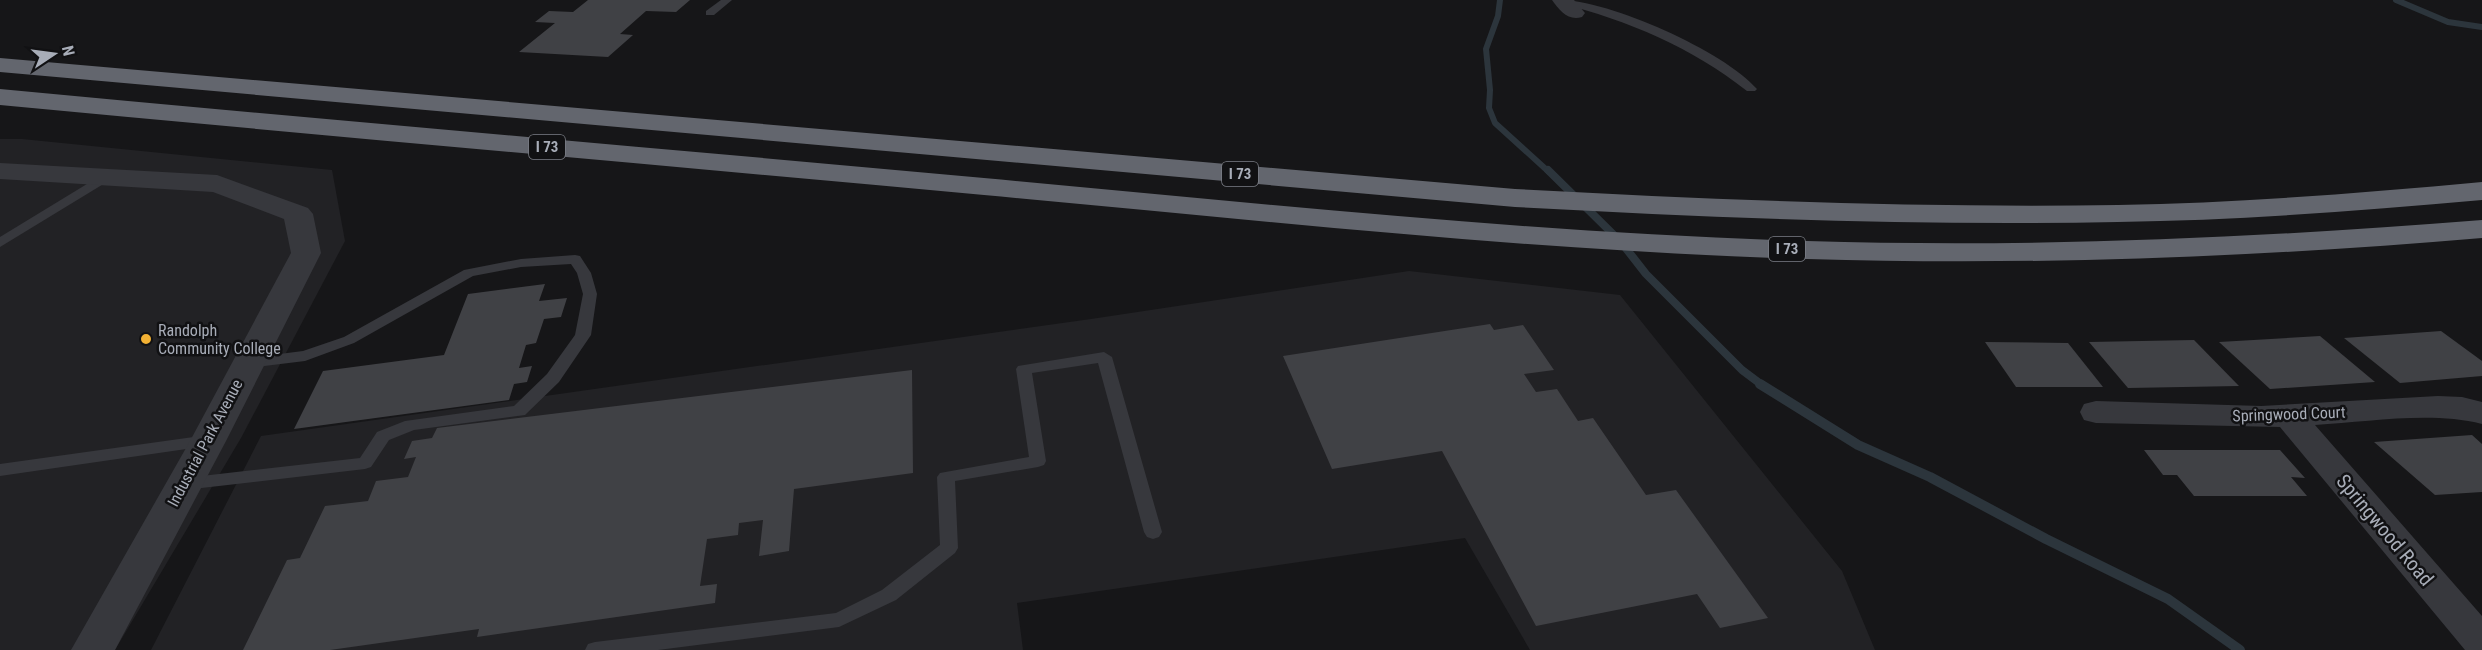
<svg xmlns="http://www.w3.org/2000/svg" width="2482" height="650" viewBox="0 0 2482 650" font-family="'Roboto Condensed',sans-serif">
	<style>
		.built { fill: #222225 }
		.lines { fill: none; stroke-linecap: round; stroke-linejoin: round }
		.stream-far2 { stroke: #2c353c; stroke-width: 6 }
		.stream-far1 { stroke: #2c353c; stroke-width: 8 }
		.stream { stroke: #2c353c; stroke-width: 10 }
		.building { fill: #404145 }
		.service { fill: #37383d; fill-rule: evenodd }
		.minor { fill: #37383d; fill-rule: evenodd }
		.tertiary { fill: #37383d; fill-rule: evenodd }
		.motorway { fill: #63666e; fill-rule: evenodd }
		.poi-dot { fill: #f2b134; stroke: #111113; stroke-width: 2 }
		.labels { text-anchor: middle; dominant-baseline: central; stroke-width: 5; stroke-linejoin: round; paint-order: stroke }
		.shield { fill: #111113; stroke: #7b7e86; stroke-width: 1.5 }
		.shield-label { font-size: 15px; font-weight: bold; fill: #a8adb8 }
		.poi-label { font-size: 16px; fill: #a8adb8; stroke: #111113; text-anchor: start }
		.street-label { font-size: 16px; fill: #a8adb8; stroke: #111113 }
		.near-street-label { font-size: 20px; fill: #a8adb8; stroke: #111113 }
	</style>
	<rect width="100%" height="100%" fill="#161618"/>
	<!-- built -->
	<g class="built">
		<polygon points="0,139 22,139 332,170 345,241 241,438 115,650 0,650"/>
		<polygon points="1409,271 1620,295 1842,571 1875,650 1530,650 1465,538 1017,603 1023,650 151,650 261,436 1091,319"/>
	</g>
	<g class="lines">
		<!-- stream-far2 -->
		<g class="stream-far2">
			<polyline points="1500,0 1498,16 1486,49 1490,90 1489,108 1495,123 1549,172"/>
			<polyline points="2396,0 2448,22 2482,27"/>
		</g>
		<!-- stream-far1 -->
		<polyline class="stream-far1" points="1548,170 1621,242 1646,274 1742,370 1762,385"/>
		<!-- stream -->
		<polyline class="stream" points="1760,384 1858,445 1930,477 2046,539 2168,599 2240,650"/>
	</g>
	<!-- building -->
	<g class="building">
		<polygon points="588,0 690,0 676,12 646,11 620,34 633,35 608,57 519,52 555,23 535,22 549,11 573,12"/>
		<polygon points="545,284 539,301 567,298 561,317 544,319 536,343 526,345 519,368 532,366 527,382 514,384 509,400 294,429 323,371 444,355 468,294"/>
		<polygon points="1490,324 1494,330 1523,325 1554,370 1524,374 1536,392 1557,389 1578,421 1593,418 1646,495 1676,490 1768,618 1720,628 1697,594 1536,626 1442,451 1332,469 1283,356"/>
		<polygon points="2441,331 2482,361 2482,376 2400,383 2344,338"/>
		<polygon points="2320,336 2375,382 2270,389 2219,342"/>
		<polygon points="2194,340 2239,386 2128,388 2089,342"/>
		<polygon points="1985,342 2068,343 2103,387 2016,387"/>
		<polygon points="912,370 913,473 794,489 789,551 759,556 763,520 739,523 738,535 707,539 700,586 717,584 715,603 477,637 479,629 330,650 243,650 287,560 300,558 325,506 368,501 376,481 408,477 416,457 404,459 412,441 432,438 437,428"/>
		<polygon points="2472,435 2482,444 2482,492 2435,495 2374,442"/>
		<polygon points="2144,450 2280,450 2305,478 2291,477 2307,496 2194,496 2177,475 2163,475"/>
	</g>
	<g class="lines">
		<!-- service -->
		<g class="service">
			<polygon points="721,0 732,0 714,15 706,15 706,11"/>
			<path d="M1560 0C1609 0 1724 51 1757 89L1755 91H1747C1691 47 1629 21 1560 3Z"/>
			<polygon points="105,173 110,174 111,177 110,180 0,247 0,237"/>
			<polygon points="575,255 580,256 591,273 597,294 591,335 559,382 525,415 414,430 389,440 371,467 365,469 184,490 178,488 175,484 178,480 184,478 360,458 377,432 405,421 514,406 547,374 575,335 583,294 577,273 571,264 521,267 473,276 354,343 305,361 248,368 240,363 248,358 303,351 344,337 464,270 521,259"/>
			<polygon points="1104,352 1112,357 1162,532 1159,537 1153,539 1147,537 1144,532 1098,363 1032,373 1046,461 1044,465 1038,467 955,481 958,548 955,553 896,600 839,627 658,650 585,650 588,644 595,642 836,613 882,590 940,545 937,477 940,473 1029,457 1016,369 1018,366"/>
			<polygon points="208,435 214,437 216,441 214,445 0,476 0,464"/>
		</g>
		<!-- minor -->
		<g class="minor">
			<path d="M1552 0H1574L1585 13 1582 17C1568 21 1560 11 1552 0Z"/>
			<path d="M2438 396 2462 397 2482 402V424C2431 411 2368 422 2315 425L2482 616V650H2465L2280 427 2096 423 2084 420 2080 412 2084 404 2096 401 2261 406Z"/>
		</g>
		<!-- tertiary -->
		<polygon class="tertiary" points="0,163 217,175 308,208 313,214 321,253 226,441 115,650 71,650 190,441 291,253 284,219 213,192 0,179"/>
		<!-- motorway -->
		<g class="motorway">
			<path d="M0 58 1515 189C1716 200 1917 208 2118 205 2240 203 2361 193 2482 182V200C2361 211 2240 220 2118 222 1917 226 1716 218 1515 207L0 72Z"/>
			<path d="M0 89C328 120 656 148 984 178 1258 203 1532 233 1807 241 2033 248 2257 238 2482 220V238C2257 257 2033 266 1807 259 1532 251 1258 220 984 195 656 165 328 136 0 105Z"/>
		</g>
	</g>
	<!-- markers -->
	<circle class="poi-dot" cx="146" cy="339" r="6"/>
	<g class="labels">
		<!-- shield labels -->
		<g class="shield">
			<rect x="529" y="135" width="36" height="24" rx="4.5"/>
			<rect x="1222" y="162" width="36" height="24" rx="4.5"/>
			<rect x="1769" y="237" width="36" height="24" rx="4.5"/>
		</g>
		<g class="shield-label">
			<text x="547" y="147">I 73</text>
			<text x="1240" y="174">I 73</text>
			<text x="1787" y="249">I 73</text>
		</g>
		<!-- poi labels -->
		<g class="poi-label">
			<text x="158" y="330">Randolph<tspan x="158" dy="18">Community College</tspan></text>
		</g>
		<!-- street labels -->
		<g class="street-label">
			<text transform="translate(2289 414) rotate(-2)">Springwood Court</text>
			<text transform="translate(205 443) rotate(-62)">Industrial Park Avenue</text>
		</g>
		<!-- near-street labels -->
		<g class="near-street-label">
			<text transform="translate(2385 530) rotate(50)">Springwood Road</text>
		</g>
	</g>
	<!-- north arrow -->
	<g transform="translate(54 54) rotate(77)" stroke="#111113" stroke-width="4.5" paint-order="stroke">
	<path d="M0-4.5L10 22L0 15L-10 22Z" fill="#a8adb8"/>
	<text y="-9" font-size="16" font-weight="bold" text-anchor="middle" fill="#a8adb8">N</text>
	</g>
</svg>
